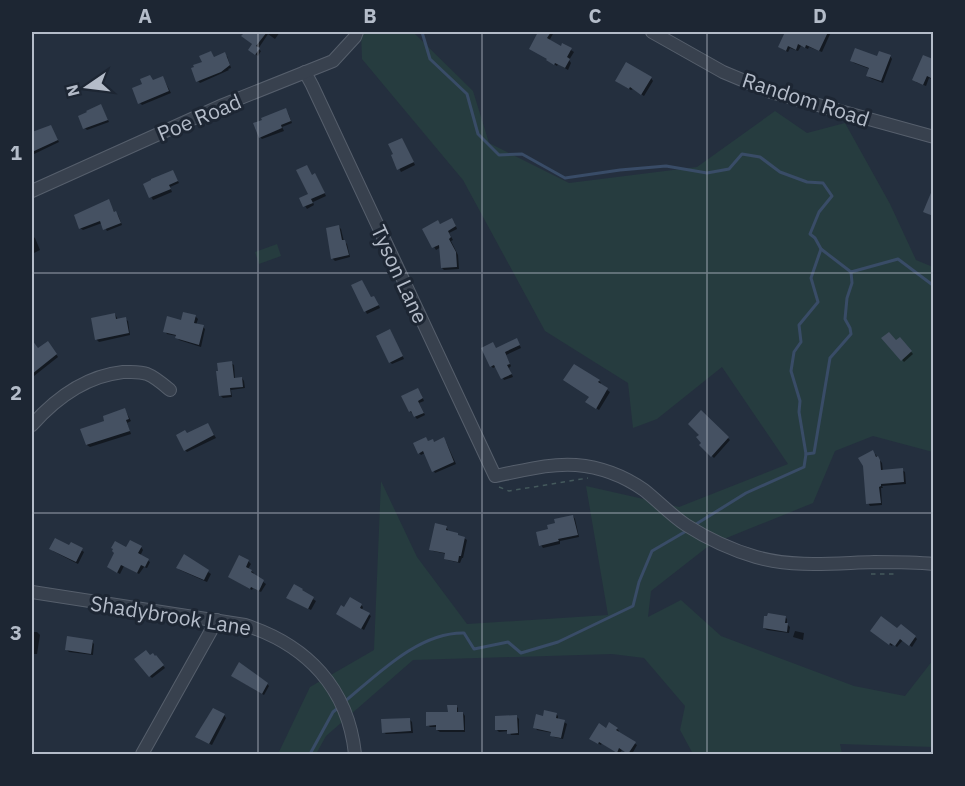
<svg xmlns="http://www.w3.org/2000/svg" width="965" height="786" viewBox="0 0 965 786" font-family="'IBM Plex Sans',sans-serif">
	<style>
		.green { fill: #263c3f }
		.shadow { fill: #0007 }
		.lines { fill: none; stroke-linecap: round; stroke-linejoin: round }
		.stream { stroke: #394c67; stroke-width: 3 }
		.building { fill: #455162 }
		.street-casing { stroke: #565f6c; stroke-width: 14 }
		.path { stroke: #44595c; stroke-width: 1.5; stroke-dasharray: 4.5 4.5; stroke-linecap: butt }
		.street { stroke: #38414e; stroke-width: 12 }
		.grid { fill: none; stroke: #b4bcc9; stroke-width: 1.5; stroke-opacity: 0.55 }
		.labels { text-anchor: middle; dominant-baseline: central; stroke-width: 6; stroke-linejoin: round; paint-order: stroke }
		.street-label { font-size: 21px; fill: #b4bcc9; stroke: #1d2633 }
		.neatline { fill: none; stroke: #b4bcc9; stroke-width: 2 }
		.grid-label { font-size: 20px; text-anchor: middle; font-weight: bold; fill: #b4bcc9 }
	</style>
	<rect width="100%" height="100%" fill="#242f3e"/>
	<!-- green -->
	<g class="green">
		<polygon points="361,32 395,32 415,34 473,91 489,143 569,183 697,167 775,111 807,133 845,123 890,204 916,260 933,267 933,452 873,436 835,451 813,503 724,539 706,548 651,591 648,617 681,600 721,636 854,686 905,696 933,660 933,747 840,744 842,754 693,754 680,730 685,706 644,658 612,654 413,660 326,736 316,754 278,754 310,687 374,650 381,481 417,557 467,624 608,615 586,486 679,507 788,464 722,367 657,419 633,428 628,383 545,331 463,180 362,59"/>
		<polygon points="277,244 281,256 259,264 255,252"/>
	</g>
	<!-- shadow -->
	<g class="shadow">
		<polygon points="246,32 280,32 275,39 268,34 258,49 261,51 258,56 252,52 254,45 243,36"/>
		<polygon points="540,32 554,32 549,41 561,48 563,45 574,52 569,60 571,63 568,70 558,64 557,66 551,62 549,59 530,48"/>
		<polygon points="787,32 831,32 822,52 809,47 808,49 801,46 798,51 790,48 788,52 782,49 780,47"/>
		<polygon points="211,52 214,58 227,56 231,68 228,69 229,70 200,83 198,81 204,63"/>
		<polygon points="890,56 892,59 883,83 870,78 868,76 870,69 854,63 852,61"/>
		<polygon points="924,57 934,61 934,80 929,78 926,86 916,82"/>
		<polygon points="163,78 171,93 142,105 140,103 153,82"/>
		<polygon points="651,78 653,81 644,96 633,89 631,90 619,83"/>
		<polygon points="101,106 109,122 87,130 85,128"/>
		<polygon points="286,110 288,113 292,123 282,127 284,131 262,139 260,137"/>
		<polygon points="51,127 59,142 32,155 32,134"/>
		<polygon points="402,140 415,165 401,172 393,156"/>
		<polygon points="172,171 179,183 170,187 172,192 153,200 145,185"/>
		<polygon points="315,175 326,196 313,202 314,205 307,209 301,199 310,195 312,176"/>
		<polygon points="934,192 934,217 925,212"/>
		<polygon points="108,201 115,213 118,215 122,225 107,231 102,223 83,230 80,228"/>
		<polygon points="438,222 440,224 454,222 457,229 449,233 453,240 451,241 458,255 459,269 444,270 442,268 441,247 436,250 424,230"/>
		<polygon points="338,226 341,229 344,242 347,244 350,257 335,261 333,259"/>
		<polygon points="32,236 35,238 40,250 32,254"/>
		<polygon points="362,281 371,299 374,298 376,300 380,308 367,314 353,286"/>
		<polygon points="115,314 118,320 125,319 128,321 130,335 99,342 97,340 93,319"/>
		<polygon points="184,314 196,317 198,319 196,325 203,327 205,329 201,347 179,340 177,336 167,334 165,331 182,321"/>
		<polygon points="390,331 404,359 392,364 390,362"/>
		<polygon points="883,338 896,342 900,339 913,354 904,362"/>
		<polygon points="517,340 521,348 506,355 511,366 509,368 513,377 504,380 497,366 493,368 491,366"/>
		<polygon points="50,345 58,357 34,376 32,373 32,351 36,348 38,350"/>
		<polygon points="231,363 234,365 235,379 242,378 244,381 245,388 231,390 232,397 223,398 220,395"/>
		<polygon points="599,381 601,383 600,385 610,392 599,410 590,404 590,397 568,382"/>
		<polygon points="420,392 424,401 419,403 425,415 417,419 410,411"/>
		<polygon points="125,410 131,421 127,423 131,434 90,447 87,445 82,430 106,421"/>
		<polygon points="701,412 730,440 714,458 701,445 703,443 701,435"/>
		<polygon points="208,425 216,438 187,452 185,450 188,435"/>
		<polygon points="426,439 428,441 435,443 446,442 456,464 435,473 425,453 421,455 419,453"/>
		<polygon points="875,454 882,463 883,472 902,470 905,472 906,484 882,486 883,488 881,488 882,505 870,506 868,503"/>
		<polygon points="573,516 575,519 579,537 560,541 560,544 543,548 541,545 550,531"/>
		<polygon points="446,527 448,530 448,532 464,538 467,540 463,558 462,558 460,563 448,560 446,558 447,554 433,551 431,549"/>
		<polygon points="72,544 84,552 78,564 53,551 70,547"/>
		<polygon points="141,547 143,550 140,556 150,562 147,568 144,567 139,574 124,566 120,574 111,569 127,549"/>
		<polygon points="184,556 211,574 207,582 180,570 178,568"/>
		<polygon points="248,561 251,564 248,569 254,573 253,575 266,584 261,592 253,588 252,590 229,577"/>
		<polygon points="303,593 316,601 311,610 288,598"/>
		<polygon points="361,605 363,607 362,610 371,616 364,630 341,616"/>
		<polygon points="785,617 787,619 787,624 790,627 789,633 767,630 764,628"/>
		<polygon points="795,631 804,633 803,640 793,637"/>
		<polygon points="898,631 915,637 917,639 912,647 903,640 897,647 893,644 892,646 874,633"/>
		<polygon points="32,632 37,632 40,635 37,654 32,654"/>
		<polygon points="92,642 94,644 93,655 69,652 67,650"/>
		<polygon points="151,657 156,657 165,668 152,678 150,676"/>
		<polygon points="235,678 267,684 269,686 264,695"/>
		<polygon points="456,706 458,708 458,713 463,713 465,716 465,732 440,732 437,730 437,727 430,727 428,725 449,713"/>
		<polygon points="556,714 558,716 558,720 564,722 567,724 563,739 554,737 552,735 553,733 537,730 535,727 544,717"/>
		<polygon points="224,715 226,718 212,745 199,739"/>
		<polygon points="517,717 519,719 519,735 511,735 509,731 499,732 496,729"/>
		<polygon points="410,720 412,722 413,733 386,734 383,732"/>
		<polygon points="617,729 619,731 618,733 637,745 632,754 622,750 619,754 602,743 601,745 594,741 606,730"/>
	</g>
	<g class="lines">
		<!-- stream -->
		<g class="stream">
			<polyline points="422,32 430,59 467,94 478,134 499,155 522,154 565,178 620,170 666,166 707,173 729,169 742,154 760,157 780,172 807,182 823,183 832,196 819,212 810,234 815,238 821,249 851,272 898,259 934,286"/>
			<polyline points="806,454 799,412 800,401 791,371 794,352 801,342 799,325 818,302 811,278 821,249"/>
			<polyline points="693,526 746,493 804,467 806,454 814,453 830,358 851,334 850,328 845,319 847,298 852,283 851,272"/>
			<path d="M343 703C376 676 418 632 464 633L474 649 508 642 521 653 558 642 633 606 639 582 652 551 688 530"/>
			<polyline points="310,754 333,712 338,708"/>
		</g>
	</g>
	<!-- building -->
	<g class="building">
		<polygon points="245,32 267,32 256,46 260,48 255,55 248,50 252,44 241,36"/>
		<polygon points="538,32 551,32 547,38 561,46 562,43 572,48 567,57 570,59 565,68 555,63 554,65 546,60 547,59 529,49"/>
		<polygon points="785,32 828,32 819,51 806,45 805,48 798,44 796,50 788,46 786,51 778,47"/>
		<polygon points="855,48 877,56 879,51 891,55 881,81 866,76 869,68 850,61"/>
		<polygon points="211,51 214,57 225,52 230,65 221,72 196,82 191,68 194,67 193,65 202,62 199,56"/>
		<polygon points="923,55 933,59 933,79 927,76 923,85 912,80"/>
		<polygon points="626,62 652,77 641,95 630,87 629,89 615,81"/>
		<polygon points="150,75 153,80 163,76 169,91 138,104 132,88 142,84 140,79"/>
		<polygon points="101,104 108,120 83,129 78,116 87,112 86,111"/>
		<polygon points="286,108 291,121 281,125 282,128 259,138 253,123 262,120 261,118"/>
		<polygon points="51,125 58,140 32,152 32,132"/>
		<polygon points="402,138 414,162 397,170 391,155 393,154 388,144"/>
		<polygon points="307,165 312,175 315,173 325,193 311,199 313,203 303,207 299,198 308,194 296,170"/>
		<polygon points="173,170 178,181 169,185 171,189 149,198 143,184 151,180 151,179"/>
		<polygon points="933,188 933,216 923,212"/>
		<polygon points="109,199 114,212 116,211 121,223 103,230 100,221 79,229 74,215"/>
		<polygon points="452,218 456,226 448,231 451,237 449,239 456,252 457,267 441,268 439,245 432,248 422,229 438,220 440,224"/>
		<polygon points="339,225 342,240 345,240 349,255 331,259 326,228"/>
		<polygon points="362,280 371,297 374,296 379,305 364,312 351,285"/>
		<polygon points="183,312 196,315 194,323 204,325 199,345 175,338 176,335 163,332 167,316 181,320"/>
		<polygon points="115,313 116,319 126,317 129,333 95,340 91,318"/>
		<polygon points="390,329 403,356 389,363 376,336"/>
		<polygon points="889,332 896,340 900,337 912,351 901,361 881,338"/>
		<polygon points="517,338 520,345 505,352 510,364 507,365 512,374 501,379 494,365 490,367 481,348 493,342 496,348"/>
		<polygon points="32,340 38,348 48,341 57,354 32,374"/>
		<polygon points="232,361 234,378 242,377 243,387 230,388 231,395 219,396 216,371 218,371 217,363"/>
		<polygon points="574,364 600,380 598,382 608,388 596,409 585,402 589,397 563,380"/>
		<polygon points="418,388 423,398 418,401 424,413 414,417 411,411 409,412 401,396"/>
		<polygon points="125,408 129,419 126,420 130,431 86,445 80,429 104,421 103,416"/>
		<polygon points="701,410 729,437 711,457 699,445 701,443 696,437 699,435 688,424"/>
		<polygon points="208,423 214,435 184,451 176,435 185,430 187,433"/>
		<polygon points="426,437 428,441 433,439 434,442 444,437 454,462 432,472 423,451 418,454 413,443"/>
		<polygon points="873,450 876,457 878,456 880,460 881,470 903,468 904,482 881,484 881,486 879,487 881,503 866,504 863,466 858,458"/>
		<polygon points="573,515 578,535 558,539 559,541 539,546 536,532 548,529 547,525 555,523 554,519"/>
		<polygon points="435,523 447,526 446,530 458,533 458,535 465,537 461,556 459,556 458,562 444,559 445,553 429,550"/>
		<polygon points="55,538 69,545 71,542 83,548 76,562 49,549"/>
		<polygon points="130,540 142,546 138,553 149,559 145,567 141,565 137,573 121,565 117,573 107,567 114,553 112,551 113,549 111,548 115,541 126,547"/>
		<polygon points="184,554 209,570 204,580 176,568"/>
		<polygon points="239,555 249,560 246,567 252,570 251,572 264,580 259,591 251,587 250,589 228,577"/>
		<polygon points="294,584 303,589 302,590 314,597 308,609 286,598"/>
		<polygon points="350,597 362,604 360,608 370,613 361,629 336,614 341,605 344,607"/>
		<polygon points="768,613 786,616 785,623 788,623 787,632 763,628 764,616 767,616"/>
		<polygon points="881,616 897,628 901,624 916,636 909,646 900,639 895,646 890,643 889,645 870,631"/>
		<polygon points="67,636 93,640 91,654 65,650"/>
		<polygon points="146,650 150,655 153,653 155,656 156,655 164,665 149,677 134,659"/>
		<polygon points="239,662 268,683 262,694 231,676"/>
		<polygon points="447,705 457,705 457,712 463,712 464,730 436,730 436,725 426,726 426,712 448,712"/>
		<polygon points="213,708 225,714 209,744 195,737"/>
		<polygon points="544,710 557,713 556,718 565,720 561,738 550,736 551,732 533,728 536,714 543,716"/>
		<polygon points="517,715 518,733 507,734 507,730 495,730 495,716"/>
		<polygon points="410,718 411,731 382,733 381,719"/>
		<polygon points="609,722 618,728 616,730 636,742 628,754 619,748 617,753 599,742 598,744 589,739 599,723 606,728"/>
	</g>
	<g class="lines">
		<defs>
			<g id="street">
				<polyline points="652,32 723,72 771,92 934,137"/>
				<path d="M305 72 312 85 495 476C522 471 549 463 576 465 600 467 624 476 644 490 658 501 671 515 686 525 708 539 732 550 756 557 795 568 835 563 874 562 894 562 914 562 934 564"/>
				<polyline points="32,191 223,105 333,61 355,37 357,32"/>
				<path d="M32 425C56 398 86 376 123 372 130 372 140 371 147 374 155 377 163 384 170 390"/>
				<path d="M32 592 245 625C307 645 348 688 355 754"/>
				<polyline points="142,754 217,620"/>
			</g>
		</defs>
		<!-- street casing -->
		<use href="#street" class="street-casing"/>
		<!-- path -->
		<g class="path">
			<polyline points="499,487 509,491 588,478"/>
			<polyline points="871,574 897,574"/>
		</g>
		<!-- street -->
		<use href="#street" class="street"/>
	</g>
	<!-- grid -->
	<path class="grid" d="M258 32V754M482 32V754M707 32V754M32 273H934M32 513H934"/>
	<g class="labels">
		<!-- street labels -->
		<g class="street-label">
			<text transform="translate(806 99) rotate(18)">Random Road</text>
			<text transform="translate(199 117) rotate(-23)">Poe Road</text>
			<text transform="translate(400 274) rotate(65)">Tyson Lane</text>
			<text transform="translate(171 615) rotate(9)">Shadybrook Lane</text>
		</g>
	</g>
	<!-- border -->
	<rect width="965" height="786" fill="none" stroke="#1d2633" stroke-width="66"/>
	<!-- north arrow -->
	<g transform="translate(87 87) rotate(256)" stroke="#1d2633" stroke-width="4.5" paint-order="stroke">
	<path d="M0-4.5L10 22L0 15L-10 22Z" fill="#b4bcc9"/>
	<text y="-9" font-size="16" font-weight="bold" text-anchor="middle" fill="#b4bcc9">N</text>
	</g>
	<rect x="33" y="33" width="899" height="720" class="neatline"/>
	<g class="grid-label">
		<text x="145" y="23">A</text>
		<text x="370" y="23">B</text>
		<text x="595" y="23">C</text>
		<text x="820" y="23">D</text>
		<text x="16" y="160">1</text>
		<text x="16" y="400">2</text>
		<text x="16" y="640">3</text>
	</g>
</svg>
